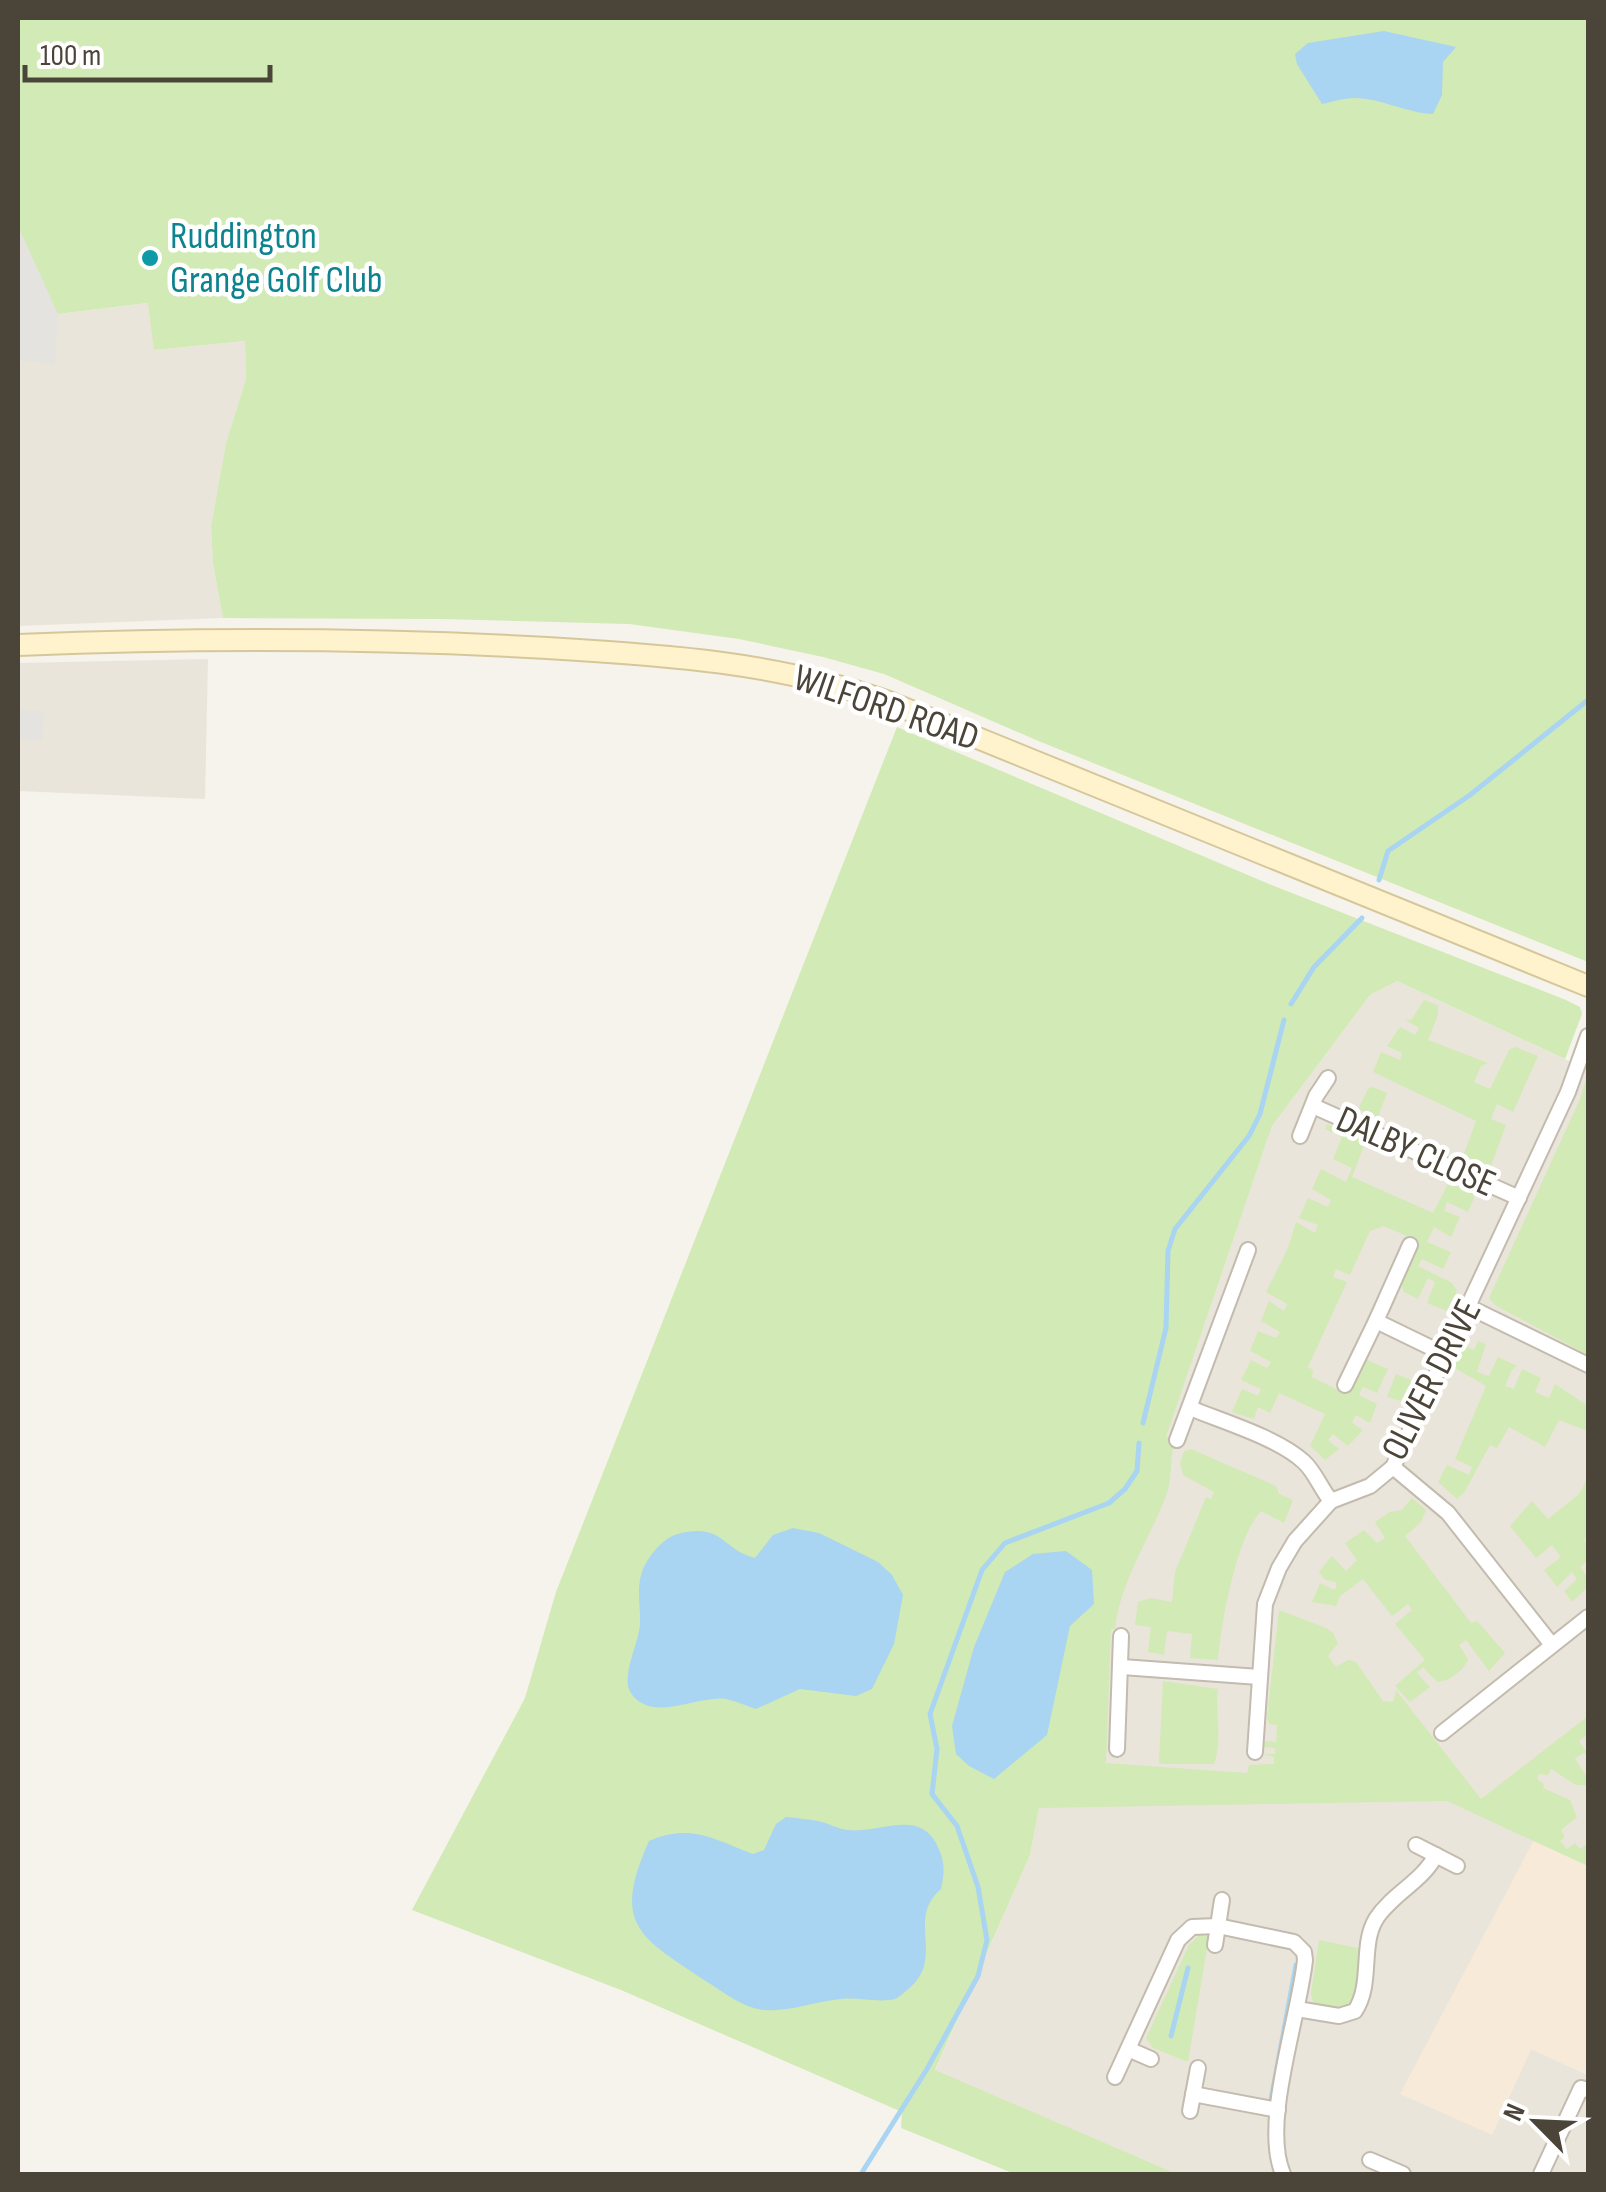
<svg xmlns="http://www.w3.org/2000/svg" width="1606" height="2192" viewBox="0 0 1606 2192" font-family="'Sofia Sans Condensed',sans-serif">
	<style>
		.residential { fill: #eae5da }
		.commercial { fill: #f7ead8 }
		.green { fill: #d2eab5 }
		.parking { fill: #e5e3e0 }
		.water { fill: #a9d4f2 }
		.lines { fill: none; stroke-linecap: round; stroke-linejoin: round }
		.stream { stroke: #a9d4f2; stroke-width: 5 }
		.minor-casing { stroke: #c2bbae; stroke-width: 18 }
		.secondary-casing { stroke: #d6c79b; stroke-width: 24 }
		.minor { stroke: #fff; stroke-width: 14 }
		.secondary { stroke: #fff3cd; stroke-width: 20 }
		.culture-dot { fill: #0f9aa8; stroke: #fff; stroke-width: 4 }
		.labels { text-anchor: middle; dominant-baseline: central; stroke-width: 9; stroke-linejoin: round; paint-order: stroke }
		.culture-label { font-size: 38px; fill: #0d838f; stroke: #fff; text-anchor: start }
		.street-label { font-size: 38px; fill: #4b4439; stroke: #fff }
	</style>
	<rect width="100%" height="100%" fill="#f6f3ec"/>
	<!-- residential -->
	<g class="residential">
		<polygon points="149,303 155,350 245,341 246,379 226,443 211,526 213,564 223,618 18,626 18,361 55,364 58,314"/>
		<polygon points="208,659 205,799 18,791 18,663"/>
		<polygon points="1397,981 1588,1070 1588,1866 1535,1840 1492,2134 1531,2049 1588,2075 1588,2174 1177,2174 935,2071 1030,1855 1039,1808 1272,1126 1370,995"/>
	</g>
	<!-- commercial -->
	<polygon class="commercial" points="1534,1840 1588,1866 1588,2075 1531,2049 1492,2135 1400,2094"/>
	<!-- green -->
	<g class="green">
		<polygon points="18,18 1588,18 1588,962 1036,740 884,674 823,657 739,639 629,624 441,619 223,618 213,564 211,526 226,443 246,379 245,341 154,350 148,303 58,314 55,364 18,361"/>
		<path d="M897 727 1274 886 1566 1000 1580 1007 1582 1014 1565 1059 1397 981 1370 995 1272 1126 1166 1437 1175 1441C1169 1459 1173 1479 1166 1496 1149 1541 1121 1579 1115 1629H1111L1106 1763 1247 1773 1249 1765 1274 1764V1757L1263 1754H1275V1748L1263 1747 1264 1741 1276 1742 1277 1725 1269 1724 1267 1717 1279 1610 1326 1628 1333 1633 1338 1643 1328 1656 1336 1667 1348 1660 1356 1662 1383 1701 1393 1702 1396 1690 1481 1799 1588 1716V1740L1585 1736 1579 1741 1588 1754 1583 1753 1575 1759 1588 1778V1785H1576L1551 1769 1548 1775 1539 1774 1537 1779 1544 1784 1543 1788 1570 1800 1577 1817 1561 1830 1565 1837 1560 1841 1567 1849 1575 1843 1580 1849 1588 1843V1866L1447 1801 1039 1808 1030 1855 935 2070 1177 2174H1015L901 2128 902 2112 621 1990 412 1910 525 1698 556 1592Z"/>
		<polygon points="1424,1000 1438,1005 1438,1015 1428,1040 1488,1063 1481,1066 1474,1082 1490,1089 1509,1050 1515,1047 1538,1056 1513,1112 1497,1104 1491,1119 1506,1125 1491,1166 1463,1156 1476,1121 1373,1072 1381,1052 1400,1060 1402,1053 1387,1046 1400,1027 1415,1035 1419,1028 1405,1020 1411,1020"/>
		<polygon points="1588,1073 1588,1355 1495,1305 1489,1298 1580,1099"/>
		<polygon points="1373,1087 1387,1093 1378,1117 1358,1109 1368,1089"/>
		<polygon points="1327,1124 1366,1140 1352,1177 1433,1213 1449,1182 1473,1191 1474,1198 1468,1212 1447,1202 1444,1211 1460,1217 1451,1237 1434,1227 1427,1242 1451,1252 1443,1269 1422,1259 1418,1266 1452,1283 1457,1291 1447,1311 1427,1303 1435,1282 1428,1278 1418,1299 1404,1292 1401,1285 1420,1242 1384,1226 1370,1231 1350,1275 1336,1269 1333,1277 1347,1282 1308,1367 1313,1370 1312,1377 1348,1395 1367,1360 1388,1369 1377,1393 1363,1387 1359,1395 1377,1404 1370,1423 1356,1415 1352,1423 1363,1430 1348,1446 1333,1434 1328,1440 1339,1449 1325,1460 1310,1446 1325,1414 1279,1393 1270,1413 1258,1407 1254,1419 1232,1412 1242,1389 1258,1396 1261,1389 1241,1380 1251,1360 1267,1368 1271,1362 1250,1351 1258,1331 1276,1338 1280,1332 1261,1321 1269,1301 1284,1311 1287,1304 1266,1292 1288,1248 1296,1222 1315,1233 1318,1225 1299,1218 1308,1198 1328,1207 1331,1200 1312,1189 1321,1169 1346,1182 1352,1168 1333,1159 1342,1137 1325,1129"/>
		<polygon points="1478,1341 1486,1344 1477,1372 1489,1376 1498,1357 1517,1366 1512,1370 1505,1386 1514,1389 1522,1369 1541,1378 1535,1392 1549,1398 1555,1384 1588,1406 1588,1431 1559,1420 1545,1447 1509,1427 1497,1448 1490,1445 1464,1493 1457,1499 1438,1482 1447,1465 1469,1475 1472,1467 1455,1459 1486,1386 1451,1366 1460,1344 1474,1350"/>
		<polygon points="1396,1374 1414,1381 1404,1402 1387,1397"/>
		<path d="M1191 1449 1276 1486 1279 1494 1293 1500 1284 1523 1261 1511C1236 1538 1221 1623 1218 1660L1190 1658 1192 1634 1167 1631 1164 1655 1148 1652 1151 1627 1135 1625 1138 1602 1150 1598 1172 1602 1175 1572 1206 1497 1211 1499 1214 1492 1183 1475 1180 1463 1184 1451Z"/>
		<polygon points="1588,1477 1588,1536 1584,1540 1588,1547 1588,1560 1580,1567 1588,1578 1588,1587 1572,1602 1564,1591 1577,1579 1572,1572 1557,1587 1544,1570 1561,1557 1552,1545 1536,1558 1510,1526 1532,1501 1548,1519 1579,1494"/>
		<path d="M1412 1498 1426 1510 1421 1522 1405 1536 1471 1623 1477 1621 1505 1653 1489 1671 1466 1640 1459 1645 1468 1659C1464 1671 1449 1681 1437 1682L1423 1667 1417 1673 1430 1687 1410 1702 1395 1686 1425 1660 1395 1624 1412 1610 1408 1604 1392 1616 1363 1579 1340 1596 1336 1606 1312 1602 1320 1583 1335 1590 1337 1583 1324 1579 1319 1572 1332 1556 1346 1571 1357 1560 1345 1543 1364 1530 1377 1543 1385 1538 1375 1522 1390 1512 1402 1510Z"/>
		<path d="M1163 1681 1218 1689C1215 1714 1223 1740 1214 1764H1161L1159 1762Z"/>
		<polygon points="1198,1936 1209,1936 1188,2062 1153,2048 1146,2038 1189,1945"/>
		<path d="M1319 1940 1362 1949C1357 1982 1361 2028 1313 2002L1311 1993Z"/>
	</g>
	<!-- parking -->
	<g class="parking">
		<polygon points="18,226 58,314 55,364 18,361"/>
		<polygon points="18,710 44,711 42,741 18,739"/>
	</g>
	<!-- water -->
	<g class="water">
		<path d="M1384 31 1456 47 1443 62 1442 95 1433 114C1406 113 1381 98 1354 98 1344 98 1332 102 1322 104L1297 64 1295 54 1308 43Z"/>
		<path d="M793 1528 819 1533 878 1562 892 1575 903 1595 894 1644 872 1689 856 1696 800 1689 756 1709C747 1706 736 1701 726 1699 699 1695 660 1720 636 1699 633 1696 629 1691 628 1686 625 1668 638 1644 640 1625 641 1608 636 1589 642 1572 647 1557 664 1537 678 1534 723 1522 722 1550 755 1558L773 1535Z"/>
		<polygon points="1066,1551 1092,1570 1094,1604 1070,1626 1047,1735 994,1779 969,1766 956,1754 952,1726 974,1647 1005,1572 1033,1554"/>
		<path d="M786 1817C796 1818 807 1819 818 1821 828 1823 838 1829 848 1830 880 1834 917 1809 936 1843 945 1861 945 1870 941 1889 905 1919 947 1959 907 1990 905 1992 898 1998 895 1999 879 2003 858 1997 841 1999 817 2001 789 2012 765 2010 742 2008 724 1992 704 1980 638 1936 612 1924 649 1841 691 1823 713 1839 753 1854L764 1850 776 1824Z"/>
	</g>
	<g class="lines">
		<!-- stream -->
		<g class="stream">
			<polyline points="1379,880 1388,851 1470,795 1588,700"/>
			<polyline points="1291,1004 1314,967 1362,918"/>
			<polyline points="1143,1423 1166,1328 1168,1251 1175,1229 1249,1136 1260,1114 1284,1020"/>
			<polyline points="1171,2036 1188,1968"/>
			<polyline points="1271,2100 1296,1965"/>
			<polyline points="861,2174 927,2069 978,1976 987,1940 978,1887 957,1826 932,1794 937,1749 930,1714 982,1570 1005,1543 1109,1503 1125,1489 1137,1471 1139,1443"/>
		</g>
		<defs>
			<g id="minor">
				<polyline points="1313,1106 1519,1198"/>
				<polyline points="1300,1136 1316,1096 1328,1078"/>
				<polyline points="1410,1245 1376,1321 1446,1355"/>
				<polyline points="1469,1307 1588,1365"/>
				<polyline points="1345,1385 1376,1321"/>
				<path d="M1190 1408C1224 1422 1278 1438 1304 1462 1315 1472 1321 1489 1331 1501"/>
				<polyline points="1177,1440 1248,1250"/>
				<polyline points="1393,1467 1448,1513 1552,1645"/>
				<polyline points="1122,1667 1259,1677"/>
				<polyline points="1442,1733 1588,1617"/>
				<polyline points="1117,1749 1121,1636"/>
				<polyline points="1255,1752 1265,1604 1279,1568 1295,1541 1331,1501 1370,1486 1393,1467 1568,1092 1588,1036"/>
				<polyline points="1416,1845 1457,1866"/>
				<polyline points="1215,1945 1222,1900"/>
				<path d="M1297 2009 1339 2016 1355 2011C1373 1984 1360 1945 1376 1919 1392 1894 1422 1882 1436 1855"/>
				<polyline points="1128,2049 1151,2059"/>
				<path d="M1115 2077 1178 1940 1192 1927 1218 1926 1294 1942 1304 1952 1305 1960C1299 2018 1261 2123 1283 2174"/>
				<polyline points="1193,2094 1278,2110"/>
				<polyline points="1190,2111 1198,2068"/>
				<polyline points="1370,2160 1403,2174"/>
				<polyline points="1541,2174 1581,2088 1588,2090"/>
			</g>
			<path id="secondary" d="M18 645C194 638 371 638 547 648 664 655 778 662 889 702L1588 986"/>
		</defs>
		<!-- minor casing -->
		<use href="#minor" class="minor-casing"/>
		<!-- secondary casing -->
		<use href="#secondary" class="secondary-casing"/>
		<!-- minor -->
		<use href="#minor" class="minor"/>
		<!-- secondary -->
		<use href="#secondary" class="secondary"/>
	</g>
	<!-- markers -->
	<circle class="culture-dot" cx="150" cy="258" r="10"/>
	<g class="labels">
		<!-- culture labels -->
		<g class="culture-label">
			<text x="170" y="236">Ruddington<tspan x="170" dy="44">Grange Golf Club</tspan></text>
		</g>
		<!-- street labels -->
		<g class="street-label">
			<text transform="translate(886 708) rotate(19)">WILFORD ROAD</text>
			<text transform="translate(1416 1152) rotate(24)">DALBY CLOSE</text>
			<text transform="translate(1432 1380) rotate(-63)">OLIVER DRIVE</text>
		</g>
	</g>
	<!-- border -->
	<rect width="1606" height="2192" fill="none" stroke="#4b4439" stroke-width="40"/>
	<!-- north arrow -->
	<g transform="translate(1536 2122) rotate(294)" stroke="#ffffff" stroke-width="8" paint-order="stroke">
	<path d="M0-8L18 38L0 25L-18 38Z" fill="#4b4439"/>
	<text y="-15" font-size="28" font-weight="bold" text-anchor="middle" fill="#4b4439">N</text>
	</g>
	<!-- scale -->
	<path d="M25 65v15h245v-15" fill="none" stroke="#4b4439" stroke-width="5"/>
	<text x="40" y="65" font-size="30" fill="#4b4439" stroke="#ffffff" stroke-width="8" paint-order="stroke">100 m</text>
</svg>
